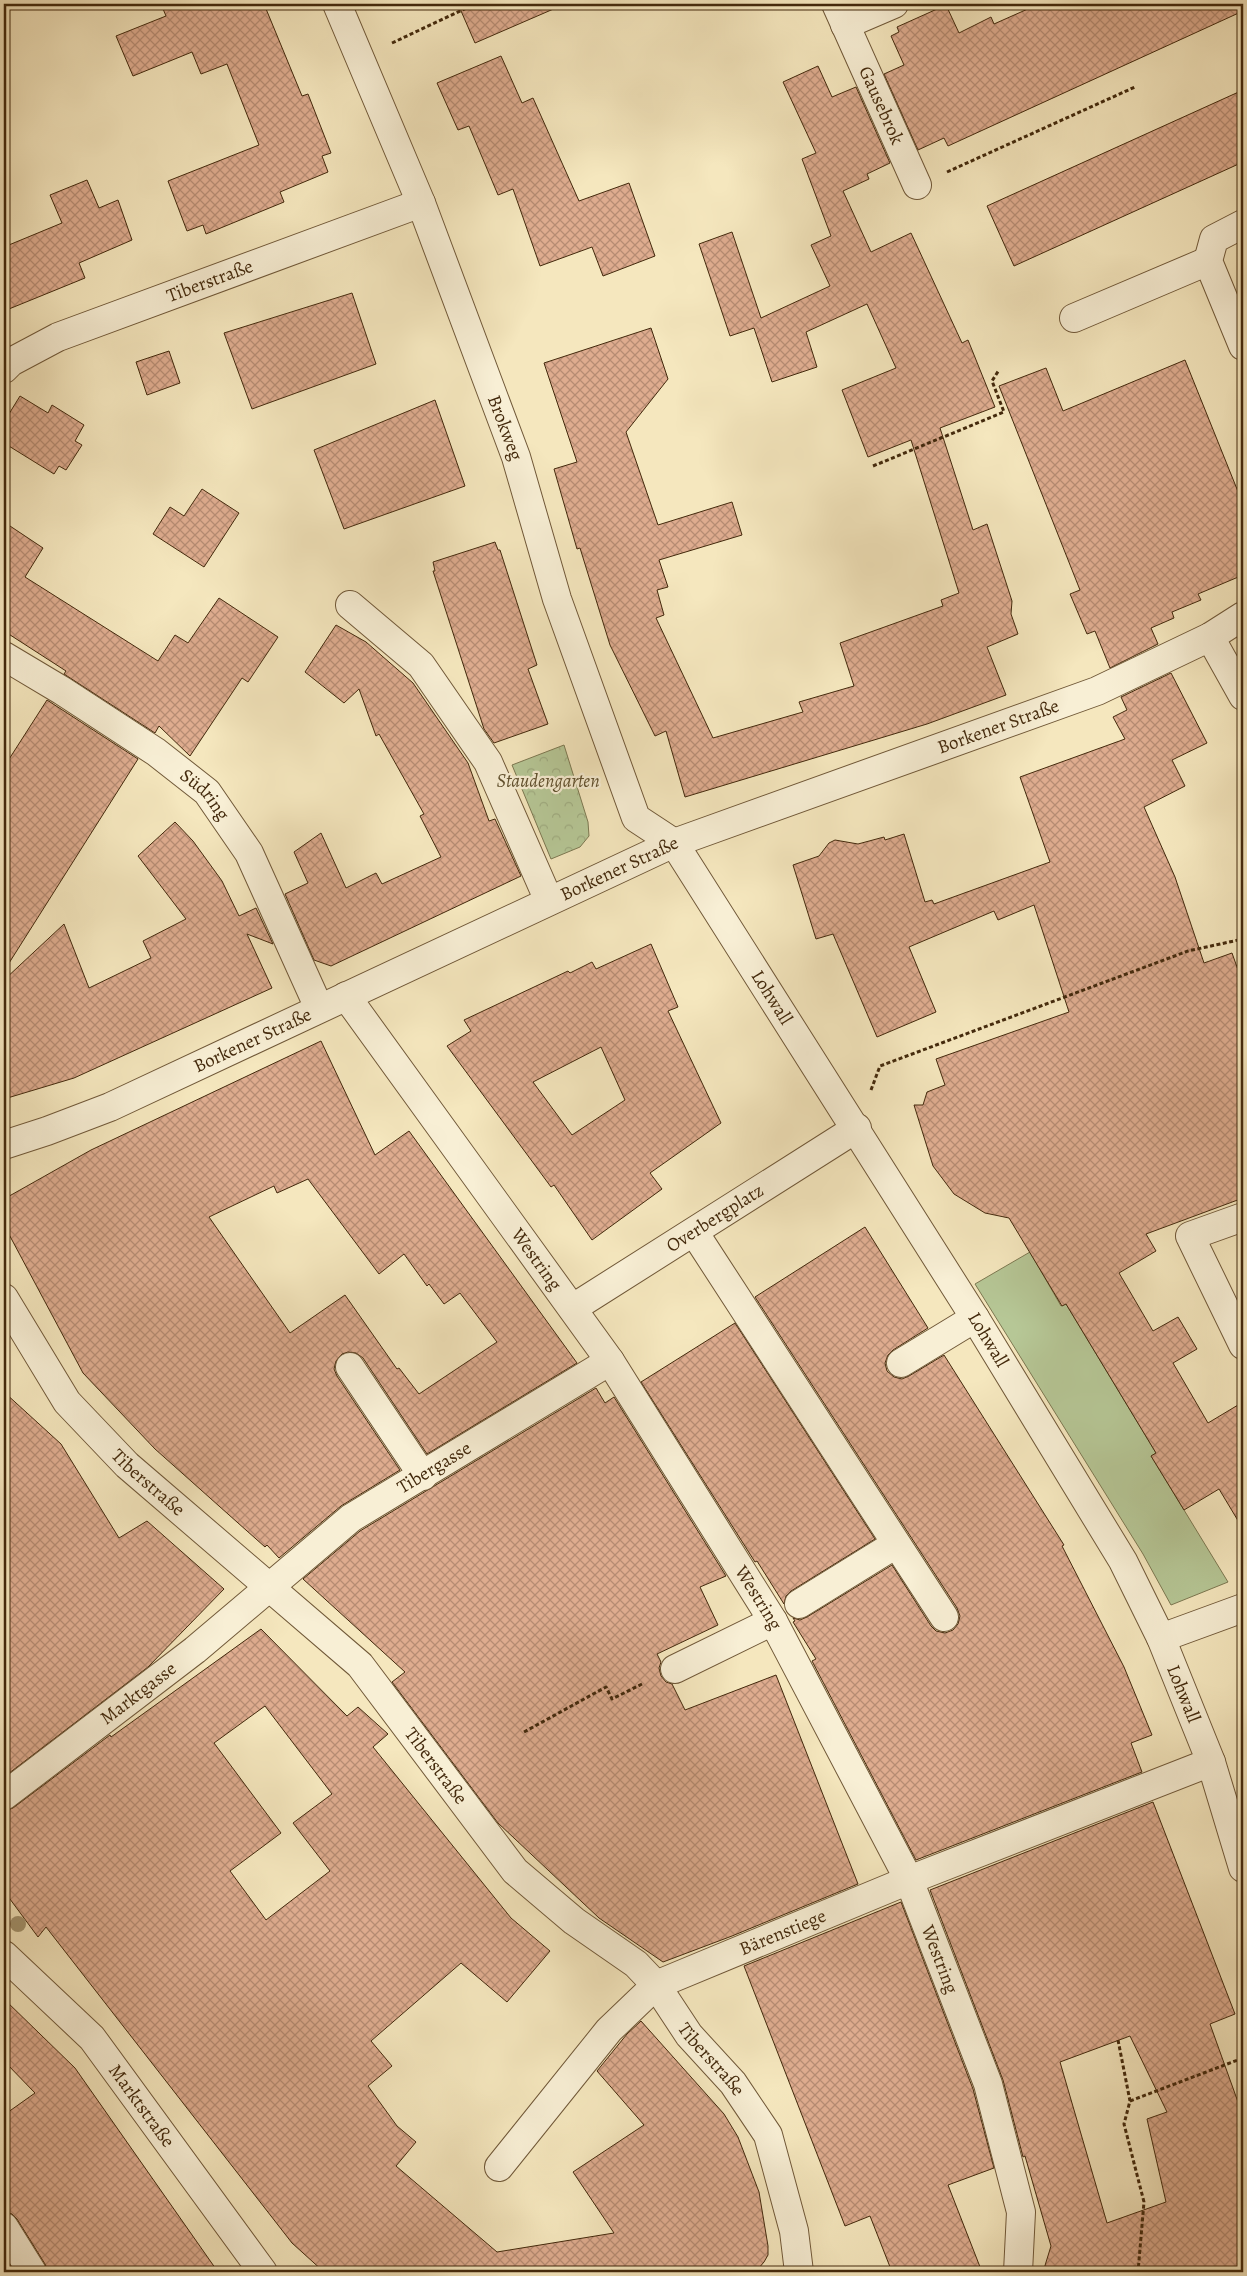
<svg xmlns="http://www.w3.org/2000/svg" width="1247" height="2276" viewBox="0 0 1247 2276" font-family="Alegreya,serif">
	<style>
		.grass { fill: #b6c796; stroke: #7c7851 }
		.park { fill: url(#park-crowns); stroke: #7c7851 }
		.building { fill: url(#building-cross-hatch); stroke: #43290c; fill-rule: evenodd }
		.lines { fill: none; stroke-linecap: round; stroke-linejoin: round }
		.minor-casing { stroke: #705838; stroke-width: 30 }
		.path { stroke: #43290c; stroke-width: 3; stroke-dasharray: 4 2.5; stroke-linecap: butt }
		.minor { stroke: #f8efd5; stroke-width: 28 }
		.tree { fill: #a3946f }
		.labels { text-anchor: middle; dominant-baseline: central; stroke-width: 4.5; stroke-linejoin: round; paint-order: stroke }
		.street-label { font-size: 19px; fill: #43290c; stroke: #f8efd5 }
		.park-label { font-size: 19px; font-style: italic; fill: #60502e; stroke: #f8efd5 }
	</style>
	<defs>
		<pattern id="park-crowns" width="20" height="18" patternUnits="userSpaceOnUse" patternTransform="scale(1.25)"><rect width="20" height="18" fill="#b6c796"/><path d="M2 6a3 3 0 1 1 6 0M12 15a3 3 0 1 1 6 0" fill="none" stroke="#9eab80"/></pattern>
		<pattern id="building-cross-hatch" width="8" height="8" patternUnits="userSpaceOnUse" patternTransform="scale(1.25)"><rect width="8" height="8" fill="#deac8f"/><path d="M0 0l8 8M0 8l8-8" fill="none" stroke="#b68c73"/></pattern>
	</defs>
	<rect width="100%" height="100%" fill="#f5e7be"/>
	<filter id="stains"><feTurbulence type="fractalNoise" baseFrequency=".004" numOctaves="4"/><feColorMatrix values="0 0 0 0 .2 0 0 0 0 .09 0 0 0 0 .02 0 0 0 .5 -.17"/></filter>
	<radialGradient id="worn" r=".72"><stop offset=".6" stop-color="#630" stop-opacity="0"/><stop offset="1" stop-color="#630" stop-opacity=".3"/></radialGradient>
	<!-- grass -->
	<polygon class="grass" points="1030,1252 1061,1306 1066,1304 1156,1453 1151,1456 1228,1582 1171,1605 1143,1554 975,1284"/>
	<!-- park -->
	<polygon class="park" points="564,745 588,822 589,836 580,847 551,859 512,765"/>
	<!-- building -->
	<g class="building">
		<polygon points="161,4 264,4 302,96 308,94 331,153 322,156 328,172 280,192 284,202 206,234 203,225 187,231 168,181 259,145 227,64 201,74 192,52 133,76 116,36 166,16"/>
		<polygon points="458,4 565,4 475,43"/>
		<polygon points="1039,4 1243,4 1243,11 948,146 944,138 918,150 884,74 904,65 891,36 899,32 897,27 946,5 959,33 991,17 994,24"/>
		<polygon points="501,56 522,103 533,98 579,201 629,183 655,256 603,276 592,247 540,266 513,189 498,195 469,126 458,130 437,83"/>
		<polygon points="818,66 832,97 856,87 890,163 867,174 869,179 843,191 871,252 911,233 962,343 968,340 995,407 940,428 973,530 987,524 1012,601 1011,614 1018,634 987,647 1006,695 927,724 685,797 666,731 655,736 610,645 580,548 577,549 554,469 577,462 544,363 651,328 668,379 626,432 658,525 732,502 742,535 659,560 668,587 657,590 664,615 656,618 713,738 803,712 799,702 854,686 840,643 943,606 941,600 959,593 911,440 868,457 842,390 896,368 867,304 806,332 817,367 772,382 754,328 730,336 699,244 732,232 761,318 830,286 811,245 831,236 802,159 816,153 783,82"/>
		<polygon points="1243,90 1243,162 1014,266 987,206"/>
		<polygon points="87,180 99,208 118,200 132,240 79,263 85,278 4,311 4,247 62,223 50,195"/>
		<polygon points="352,293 376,364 252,409 224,333"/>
		<polygon points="169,351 180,383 147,395 136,362"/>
		<polygon points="1185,360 1243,504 1243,575 1198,594 1201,600 1172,612 1174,618 1151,628 1158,644 1110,668 1095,631 1087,634 1070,594 1080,590 999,386 1046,368 1063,411"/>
		<polygon points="20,396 48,413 52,405 84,425 75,441 82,445 66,470 59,466 54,474 4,443 4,422"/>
		<polygon points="435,400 465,486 344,529 314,450"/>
		<polygon points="202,489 239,513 204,567 153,534 170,507 184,516"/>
		<polygon points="4,522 43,548 25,577 158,661 175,635 188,643 219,598 278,637 248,682 242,678 190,756 159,726 155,733 64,674 66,671 4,631"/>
		<polygon points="495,542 498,550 500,550 537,665 528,669 548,724 494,743 484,729 433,571 435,571 433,562"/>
		<polygon points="336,625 366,642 413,683 468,763 489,821 495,819 521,876 331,966 314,960 285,894 308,883 294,852 321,833 346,888 376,873 382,884 441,857 420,816 424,814 379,734 376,736 359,689 344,703 305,672"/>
		<polygon points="1171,673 1207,743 1172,760 1185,786 1144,807 1175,877 1204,963 1232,953 1243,984 1243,1198 1146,1234 1156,1251 1119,1273 1153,1331 1178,1317 1197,1349 1173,1363 1208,1423 1243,1402 1243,1529 1219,1489 1184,1510 1151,1456 1156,1453 1066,1304 1062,1306 1009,1218 985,1213 954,1194 933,1166 914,1105 923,1105 927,1092 945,1085 936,1059 1069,1012 1034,905 998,920 994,911 909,947 936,1012 877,1037 833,934 816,939 793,865 819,856 829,843 835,840 858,844 884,837 885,840 904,834 925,902 932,900 934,904 1050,862 1020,777 1125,739 1113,717 1127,710 1121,697"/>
		<polygon points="47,700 138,759 4,971 4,767"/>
		<polygon points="175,822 193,841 222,881 239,916 256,908 273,944 247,934 272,988 74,1078 4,1099 4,980 64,924 89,988 151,958 143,941 186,919 138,856"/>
		<path d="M651 944 678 1007 668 1011 721 1123 650 1173 662 1189 592 1240 554 1185 551 1187 447 1046 471 1031 464 1020 568 971 570 973 592 962 596 969ZM601 1047 625 1100 572 1135 533 1082Z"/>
		<path d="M321 1041 375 1155 409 1131 577 1363 427 1454 363 1358 356 1353 348 1352 342 1354 336 1361 334 1369 337 1376 400 1470 341 1506 279 1558 267 1545 265 1547 155 1449 83 1373 4 1225V1222L7 1219 4 1199 91 1150ZM308 1179 379 1274 404 1254 427 1286 429 1284 444 1304 460 1293 497 1342 419 1394 399 1368 397 1369 345 1295 290 1333 209 1217 274 1186 277 1193Z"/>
		<polygon points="865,1227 928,1328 893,1350 888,1355 885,1363 887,1371 894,1377 902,1379 909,1376 944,1355 1064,1545 1062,1546 1124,1667 1152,1735 1131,1743 1142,1772 916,1860 812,1661 816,1659 793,1622 795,1621 793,1618 800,1620 807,1617 892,1565 931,1626 936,1631 945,1633 953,1630 958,1624 960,1616 957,1608 755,1297"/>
		<polygon points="735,1323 875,1539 791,1591 786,1596 784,1604 757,1561 755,1562 641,1382"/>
		<polygon points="596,1388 605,1403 614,1397 726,1576 700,1587 718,1625 657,1654 661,1662 659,1668 661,1676 666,1682 672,1684 685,1710 776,1675 858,1884 732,1936 663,1962 599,1918 498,1823 392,1682 405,1672 303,1579 360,1531"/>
		<polygon points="4,1392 61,1444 119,1538 147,1521 224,1589 148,1667 4,1777"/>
		<path d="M261 1629 347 1716 358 1707 388 1734 373 1747 511 1918 550 1951 507 2002 461 1963 371 2041 392 2066 368 2086 397 2126 416 2142 396 2166 497 2252 614 2233 573 2172 644 2125 597 2071 627 2034 641 2021 724 2114 738 2137 759 2192 768 2246V2255L764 2262 758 2269 750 2272H324L292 2243 46 1927 38 1937 4 1891V1811L13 1808 110 1735 111 1737ZM265 1706 332 1794 293 1823 330 1871 266 1920 230 1871 281 1833 214 1743Z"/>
		<path d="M1153 1802 1235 2014 1210 2024 1243 2116V2272H1043L1051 2246 1025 2156 1023 2157 1003 2080 930 1890ZM1130 2036 1167 2112 1147 2119 1166 2202 1107 2223 1060 2062Z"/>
		<polygon points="901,1902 973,2089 994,2168 948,2185 982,2272 892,2272 870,2216 845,2226 744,1966"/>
		<polygon points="4,1999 75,2068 218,2272 48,2272 45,2264 17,2219 12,2214 4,2211 4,2115 35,2093 4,2061"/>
		<polygon points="4,2256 14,2272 4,2272"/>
	</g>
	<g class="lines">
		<defs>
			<g id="minor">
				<path id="s1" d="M337 4 421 203 516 457 557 599 636 818 674 843 975 1318 1123 1561 1161 1638 1211 1762 1243 1868"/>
				<path id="s2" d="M836 4 917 185"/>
				<polyline points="845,25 894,4"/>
				<polyline points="1243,224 1214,239 1208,261 1243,346"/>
				<polyline points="1074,318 1208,261"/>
				<path id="s3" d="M4 369 11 362 58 337 421 203"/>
				<polyline points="350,605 421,665 488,762 549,901"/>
				<polyline points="1210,637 1243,696"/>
				<path id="s4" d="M4 656 61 690 156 752 207 792 249 853 319 1008"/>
				<path id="s5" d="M346 996 610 1361 773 1621 909 1880 988 2084 1021 2212 1018 2272"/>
				<path id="s6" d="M4 1145 47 1131 110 1107 674 843 1097 691 1210 637 1243 616"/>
				<polyline points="1243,1217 1190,1236 1243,1345"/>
				<polyline points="694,1232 944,1617"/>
				<path id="s7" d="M4 1298 67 1402 127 1465 360 1665 515 1871 574 1921 636 1964 656 1985 689 2035 733 2083 768 2135 794 2231 799 2272"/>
				<path id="s8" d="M573 1308 857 1128"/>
				<polyline points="901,1363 975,1318"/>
				<polyline points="350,1367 423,1476"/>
				<polyline points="799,1604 896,1544"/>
				<polyline points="1161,1638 1243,1608"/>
				<polyline points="675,1669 773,1621"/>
				<path id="s9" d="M4 1796 195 1650 351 1518 610 1361"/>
				<path id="s10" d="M4 1955 92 2038 263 2272"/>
				<path id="s11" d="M499 2167 609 2030 656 1985 909 1880 1211 1762"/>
				<polyline points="4,2227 32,2272"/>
			</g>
		</defs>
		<!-- minor casing -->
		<use href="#minor" class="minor-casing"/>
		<!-- path -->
		<g class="path">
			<polyline points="392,43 475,4"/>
			<polyline points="947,172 1135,87"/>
			<polyline points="873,466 1004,412 992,381 999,370"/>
			<polyline points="871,1090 880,1066 1188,951 1243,939"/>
			<polyline points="524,1732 606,1687 612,1699 644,1683"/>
			<polyline points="1118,2040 1130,2101 1124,2124 1144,2202 1138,2272"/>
			<polyline points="1130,2101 1243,2058"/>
		</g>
		<!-- minor -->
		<use href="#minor" class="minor"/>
	</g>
	<!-- trees -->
	<circle class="tree" cx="18" cy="1924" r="8"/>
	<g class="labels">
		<!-- street labels -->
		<g class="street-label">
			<text stroke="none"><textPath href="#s2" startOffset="111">Gausebrok</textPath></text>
			<text stroke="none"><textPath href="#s3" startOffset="225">Tiberstraße</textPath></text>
			<text stroke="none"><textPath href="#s1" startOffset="456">Brokweg</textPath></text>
			<text stroke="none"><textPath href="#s6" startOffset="1080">Borkener Straße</textPath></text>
			<text stroke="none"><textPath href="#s4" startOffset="245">Südring</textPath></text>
			<text stroke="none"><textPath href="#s6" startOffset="675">Borkener Straße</textPath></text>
			<text stroke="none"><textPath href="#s1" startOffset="1096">Lohwall</textPath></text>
			<text stroke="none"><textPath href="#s6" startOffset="270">Borkener Straße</textPath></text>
			<text stroke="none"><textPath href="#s8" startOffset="168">Overbergplatz</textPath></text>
			<text stroke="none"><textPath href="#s5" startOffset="325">Westring</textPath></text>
			<text stroke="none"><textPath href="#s1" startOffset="1501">Lohwall</textPath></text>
			<text stroke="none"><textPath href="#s9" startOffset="542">Tibergasse</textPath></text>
			<text stroke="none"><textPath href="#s7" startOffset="236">Tiberstraße</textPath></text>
			<text stroke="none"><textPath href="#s5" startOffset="730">Westring</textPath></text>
			<text stroke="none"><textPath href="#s9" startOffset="169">Marktgasse</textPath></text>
			<text stroke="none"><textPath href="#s1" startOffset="1906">Lohwall</textPath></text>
			<text stroke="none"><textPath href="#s7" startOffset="642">Tiberstraße</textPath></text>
			<text stroke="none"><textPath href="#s11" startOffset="378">Bärenstiege</textPath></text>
			<text stroke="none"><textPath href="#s5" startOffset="1135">Westring</textPath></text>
			<text stroke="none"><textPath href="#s7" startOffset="1048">Tiberstraße</textPath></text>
			<text stroke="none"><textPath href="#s10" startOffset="205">Marktstraße</textPath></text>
		</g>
		<!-- park labels -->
		<g class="park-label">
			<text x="548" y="781">Staudengarten</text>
		</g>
	</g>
	<!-- margin -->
	<rect width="1247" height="2276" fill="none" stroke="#f5e7be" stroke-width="20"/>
	<rect x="5" y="5" width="1237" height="2266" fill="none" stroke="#43290c" stroke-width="2.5"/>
	<rect x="10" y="10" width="1227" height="2256" fill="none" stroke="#43290c"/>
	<rect width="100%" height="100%" filter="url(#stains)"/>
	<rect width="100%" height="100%" fill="url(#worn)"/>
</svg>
